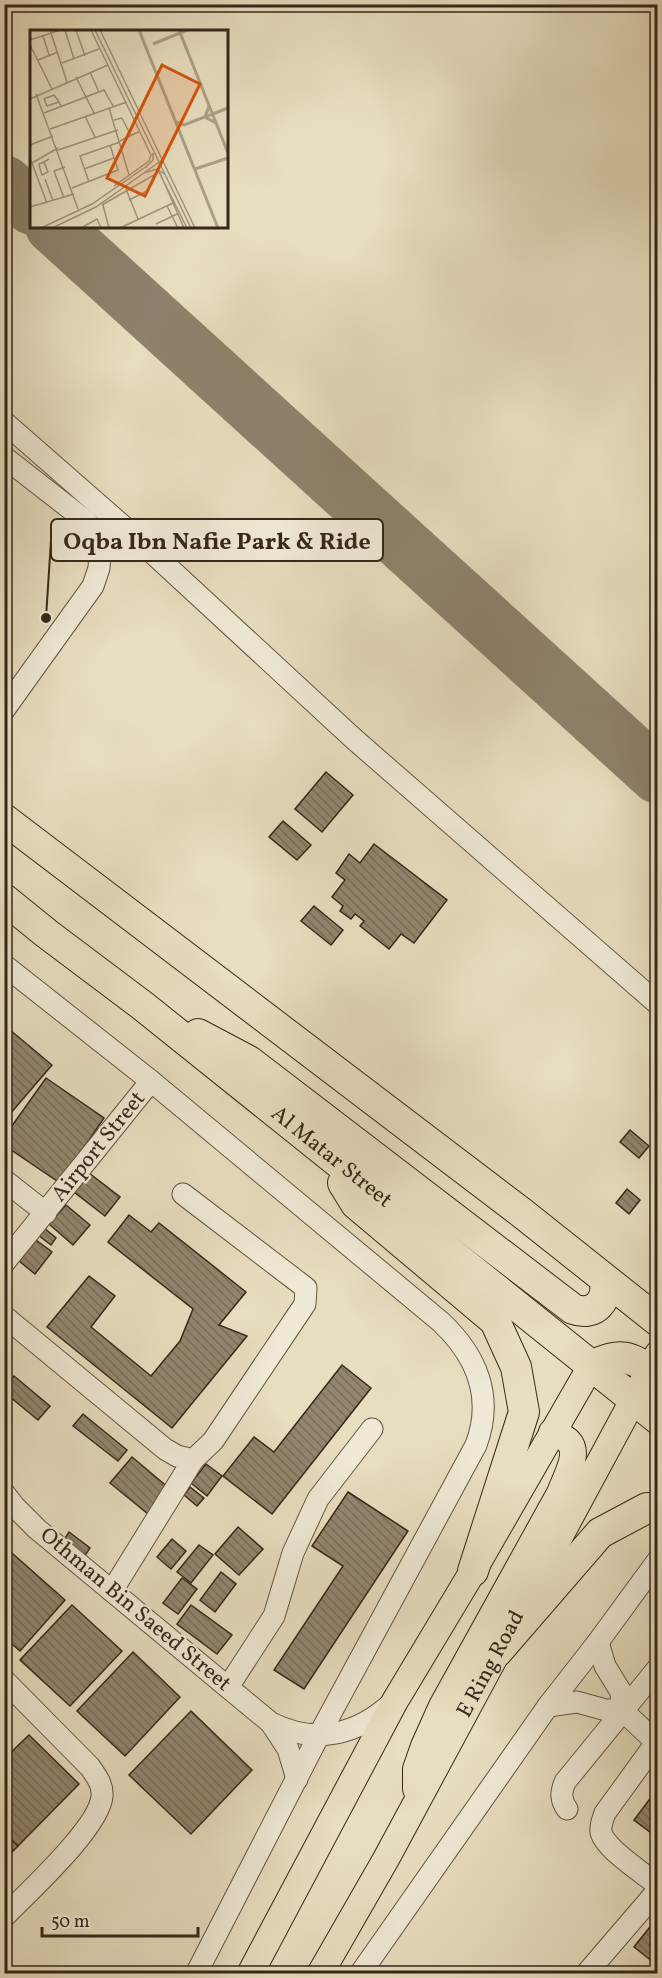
<svg xmlns="http://www.w3.org/2000/svg" width="662" height="1978" viewBox="0 0 662 1978" font-family="Vollkorn,serif">
	<style>
		.lines { fill: none; stroke-linecap: round; stroke-linejoin: round }
		.taxiway { stroke: #8e826c; stroke-width: 56 }
		.building { fill: url(#building-back-hatch); stroke: #362719; stroke-width: 1.5 }
		.minor-casing { stroke: #625442; stroke-width: 23 }
		.major-casing { stroke: #362719; stroke-width: 28 }
		.highway-casing { stroke: #362719; stroke-width: 32 }
		.minor { stroke: #efe9d5; stroke-width: 21 }
		.major { stroke: #e7ddbf; stroke-width: 26 }
		.highway { stroke: #e7ddbf; stroke-width: 30 }
		.labels { text-anchor: middle; dominant-baseline: central; stroke-width: 4.5; stroke-linejoin: round; paint-order: stroke }
		.street-label { font-size: 22px; fill: #362719; stroke: #efe9d5 }
		.inset-river { fill: none; stroke: #ab9f87; stroke-width: 3 }
		.inset-road { fill: none; stroke: #a0947d; stroke-width: 1.5 }
		.view { fill: #d6540d; fill-opacity: 0.15; stroke: #d6540d; stroke-width: 3 }
		.inset-edge { fill: none; stroke: #362719; stroke-width: 3 }
		.leader { fill: none; stroke: #362719; stroke-width: 2 }
		.callout-dot { fill: #362719; stroke: #efe9d5; stroke-width: 2 }
		.callout { fill: #efe9d5; stroke: #362719; stroke-width: 2 }
		.callout-label { font-size: 24px; text-anchor: middle; font-weight: bold; fill: #362719 }
	</style>
	<defs>
		<pattern id="building-back-hatch" width="6" height="6" patternUnits="userSpaceOnUse" patternTransform="scale(1.5)"><rect width="6" height="6" fill="#92866f"/><path d="M-1 5l2 2M0 0l6 6M5-1l2 2" fill="none" stroke="#786e5a"/></pattern>
	</defs>
	<rect width="100%" height="100%" fill="#e7ddbf"/>
	<filter id="stains"><feTurbulence type="fractalNoise" baseFrequency=".00333" numOctaves="4"/><feColorMatrix values="0 0 0 0 .2 0 0 0 0 .09 0 0 0 0 .02 0 0 0 .5 -.17"/></filter>
	<radialGradient id="worn" r=".72"><stop offset=".6" stop-color="#630" stop-opacity="0"/><stop offset="1" stop-color="#630" stop-opacity=".3"/></radialGradient>
	<g class="lines">
		<!-- taxiway -->
		<g class="taxiway">
			<polyline points="4,183 32,207"/>
			<polyline points="53,226 658,776"/>
		</g>
	</g>
	<!-- building -->
	<g class="building">
		<polygon points="326,772 353,795 322,832 295,809"/>
		<polygon points="283,821 311,845 297,860 269,837"/>
		<polygon points="374,844 447,900 414,943 401,934 389,949 360,926 364,921 355,914 351,919 340,911 343,906 332,897 345,880 336,873 349,854 360,863"/>
		<polygon points="314,906 343,930 331,945 301,921"/>
		<polygon points="4,1025 52,1065 4,1121"/>
		<polygon points="46,1078 104,1118 60,1183 4,1145 4,1137"/>
		<polygon points="630,1130 649,1146 639,1158 620,1142"/>
		<polygon points="89,1173 120,1197 105,1216 74,1192"/>
		<polygon points="627,1189 640,1200 629,1214 616,1203"/>
		<polygon points="66,1205 90,1225 73,1245 49,1224"/>
		<polygon points="129,1215 151,1232 159,1223 246,1292 219,1325 247,1336 172,1428 47,1327 89,1276 115,1296 91,1327 151,1376 180,1341 193,1309 108,1242"/>
		<polygon points="44,1228 56,1238 51,1245 38,1235"/>
		<polygon points="36,1240 52,1252 35,1274 19,1261"/>
		<polygon points="342,1365 371,1388 272,1514 223,1476 254,1437 274,1452"/>
		<polygon points="14,1376 50,1406 38,1420 4,1392 4,1387"/>
		<polygon points="83,1414 127,1450 118,1461 73,1426"/>
		<polygon points="132,1457 169,1488 148,1514 110,1483"/>
		<polygon points="206,1464 222,1476 207,1496 191,1483"/>
		<polygon points="190,1487 204,1498 197,1506 184,1495"/>
		<polygon points="348,1492 408,1531 304,1689 274,1670 343,1566 312,1546"/>
		<polygon points="238,1527 263,1549 239,1575 215,1554"/>
		<polygon points="69,1532 90,1548 84,1557 63,1541"/>
		<polygon points="172,1539 186,1551 171,1569 157,1557"/>
		<polygon points="199,1545 213,1555 191,1583 177,1572"/>
		<polygon points="4,1546 65,1600 20,1651 4,1637"/>
		<polygon points="221,1572 236,1584 215,1612 200,1600"/>
		<polygon points="182,1578 197,1589 178,1614 163,1603"/>
		<polygon points="72,1605 122,1651 70,1706 20,1660"/>
		<polygon points="191,1605 232,1635 217,1654 177,1624"/>
		<polygon points="133,1652 180,1697 125,1756 77,1711"/>
		<polygon points="191,1711 252,1770 191,1834 129,1775"/>
		<polygon points="29,1735 79,1784 18,1846 4,1833 4,1759"/>
		<polygon points="658,1788 658,1838 634,1820"/>
		<polygon points="4,1833 18,1846 4,1860"/>
		<polygon points="658,1917 658,1966 634,1947"/>
	</g>
	<g class="lines">
		<defs>
			<g id="minor">
				<polyline points="4,422 132,534 354,739 658,1004"/>
				<polyline points="4,457 86,521 92,528 100,555 99,568 93,586 4,710"/>
				<path d="M4 965 151 1081 441 1322C477 1356 494 1397 476 1445L319 1735 196 1974"/>
				<polyline points="4,1180 46,1213"/>
				<polyline points="4,1263 151,1081"/>
				<polyline points="4,1316 165,1449 177,1456 193,1460 213,1441 305,1304 306,1288 183,1194"/>
				<path d="M4 1493 14 1506 37 1529 271 1723C315 1745 357 1735 392 1703"/>
				<polyline points="112,1591 193,1460"/>
				<polyline points="598,1642 605,1666 621,1692 622,1710 656,1742"/>
				<path d="M4 1680 90 1767C96 1776 103 1784 102 1796 100 1827 27 1893 4 1917"/>
				<polyline points="228,1687 274,1616 293,1553 318,1499 372,1429"/>
				<polyline points="548,1706 577,1702 606,1710 622,1710"/>
				<polyline points="271,1723 288,1749 297,1779"/>
				<path d="M658 1740 605 1813C603 1819 600 1825 601 1832 605 1849 643 1873 658 1885"/>
				<path d="M567 1809C560 1799 561 1792 565 1782L658 1668"/>
				<polyline points="360,1974 548,1706 598,1642 658,1560"/>
				<polyline points="586,1974 658,1890"/>
			</g>
			<g id="major">
				<path d="M416 1789V1769L424 1746 442 1706 560 1493C565 1479 580 1454 569 1442 565 1437 558 1435 552 1432"/>
				<polyline points="250,1974 395,1701 473,1571 591,1366"/>
				<path id="s1" d="M320 1974 386 1859 658 1354"/>
			</g>
			<g id="highway">
				<polyline points="4,819 522,1213 658,1321"/>
				<path id="s2" d="M4 899 46 933 143 1006 658 1419"/>
				<path d="M198 1034 249 1061 573 1309C595 1317 608 1301 605 1280"/>
				<polyline points="343,1183 356,1204 495,1321 516,1367 524,1412 473,1571"/>
				<path d="M591 1366C623 1351 629 1356 658 1375"/>
				<polyline points="497,1652 600,1533 647,1508 658,1508"/>
			</g>
		</defs>
		<!-- minor casing -->
		<use href="#minor" class="minor-casing"/>
		<!-- major casing -->
		<use href="#major" class="major-casing"/>
		<!-- highway casing -->
		<use href="#highway" class="highway-casing"/>
		<!-- minor -->
		<use href="#minor" class="minor"/>
		<!-- major -->
		<use href="#major" class="major"/>
		<!-- highway -->
		<use href="#highway" class="highway"/>
	</g>
	<g class="labels">
		<!-- street labels -->
		<g class="street-label">
			<text transform="translate(99 1147) rotate(-51)">Airport Street</text>
			<text stroke="none"><textPath href="#s2" startOffset="417">Al Matar Street</textPath></text>
			<text transform="translate(135 1610) rotate(40)">Othman Bin Saeed Street</text>
			<text stroke="none"><textPath href="#s1" startOffset="354">E Ring Road</textPath></text>
		</g>
	</g>
	<!-- overview -->
	<g transform="translate(30 30)">
		<rect width="198" height="198" fill="#e7ddbf"/>
		<path class="inset-river" d="M109 0 188 198M149 0 198 123M123 14 157 0M179 76 175 87 186 93M146 92 154 95 198 78M165 139 198 128"/>
		<path class="inset-road" d="M20 0 37 52M35 0 44 29M46 0 55 26M61 0 121 125 119 131 84 156M65 0 161 198M70 0 165 198M13 6 19 25M0 10 30 0M0 15 22 59M8 30 28 22M32 33 69 19M60 42 69 62M46 47 64 83M6 64 48 179M0 69 78 35M29 72 17 76 14 69 24 65 29 72 31 76M79 78 99 145M14 83 74 60 83 76M55 86 65 107M84 90 92 88 101 106M20 99 97 72M90 111 110 101M0 115 23 106M28 120 88 100M0 128 17 173M14 132 18 142 12 145 9 135V134L14 132 19 129M2 133 28 118M115 138 123 130V123M54 139 84 128M114 143 127 139 134 144M130 143 154 198M15 149 23 171M59 152 50 126 90 112M42 158 88 140 80 115M96 159 108 189M34 168 24 141 35 137M99 170 117 161M72 175 129 142 157 198M73 175 79 198M137 176 148 198M0 177 44 164M126 194 147 184M11 198 62 174 117 136M22 198 66 177 132 130M51 198 67 189 71 198M90 198 143 173"/>
		<path class="view" d="M132 35 170 54 115 166 77 148Z"/>
		<rect width="198" height="198" class="inset-edge"/>
	</g>
	<!-- callouts -->
	<path class="leader" d="M46 618L51 540"/>
	<circle class="callout-dot" cx="46" cy="618" r="6"/>
	<rect class="callout" x="51" y="519" width="332" height="42" rx="6"/>
	<g class="callout-label">
		<text x="217" y="549">Oqba Ibn Nafie Park &amp; Ride</text>
	</g>
	<!-- margin -->
	<rect width="662" height="1978" fill="none" stroke="#e7ddbf" stroke-width="24"/>
	<rect x="6" y="6" width="650" height="1966" fill="none" stroke="#362719" stroke-width="3"/>
	<rect x="12" y="12" width="638" height="1954" fill="none" stroke="#362719" stroke-width="1.5"/>
	<!-- scale -->
	<path d="M42 1927v9h156v-9" fill="none" stroke="#362719" stroke-width="3"/>
	<text x="51" y="1927" font-size="18" fill="#362719" stroke="#efe9d5" stroke-width="4.5" paint-order="stroke">50 m</text>
	<rect width="100%" height="100%" filter="url(#stains)"/>
	<rect width="100%" height="100%" fill="url(#worn)"/>
</svg>
